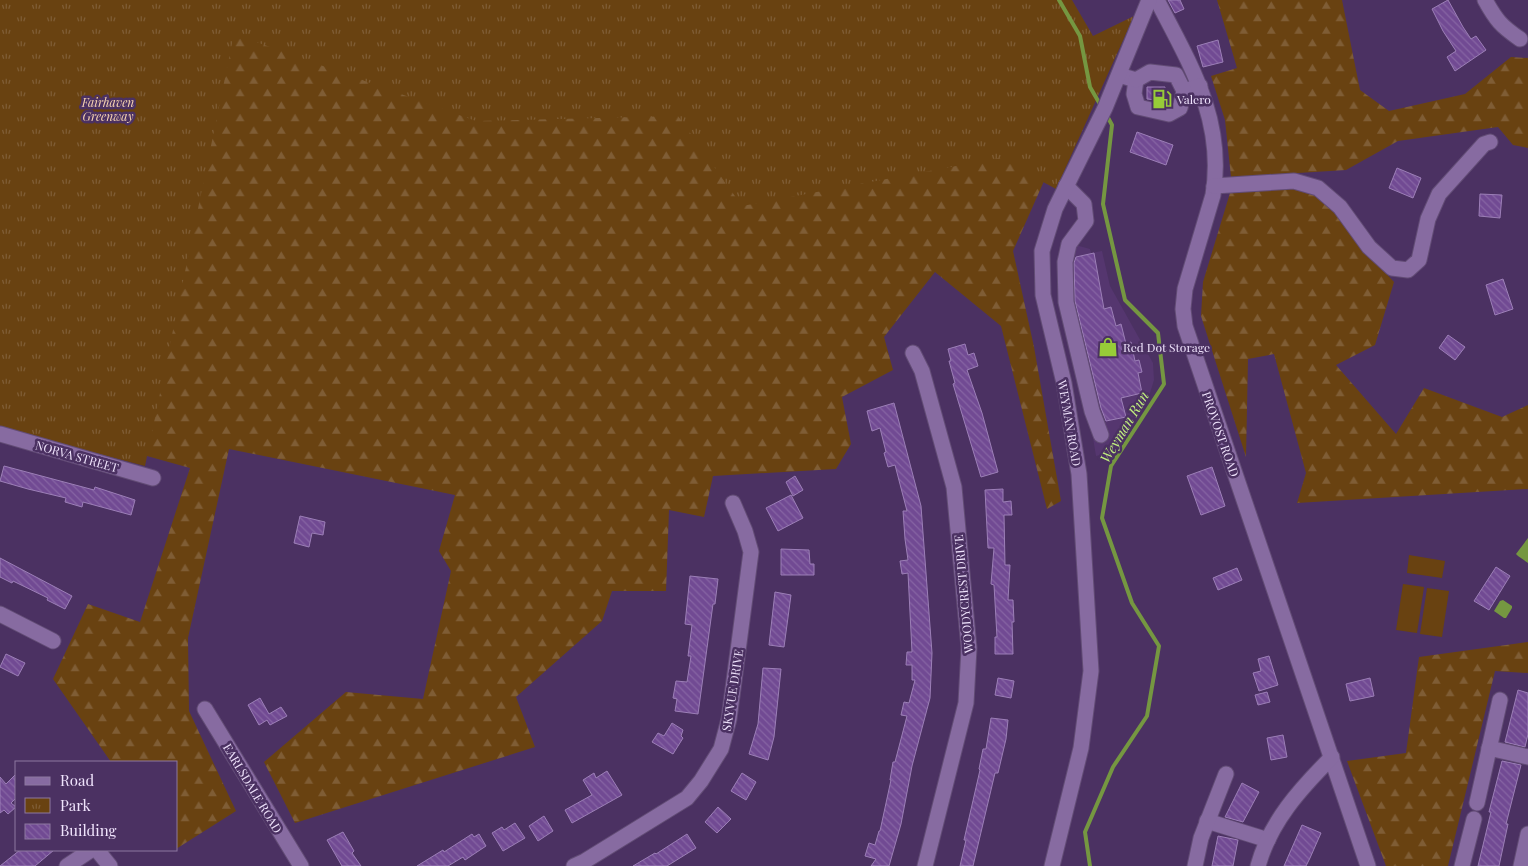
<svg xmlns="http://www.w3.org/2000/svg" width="1528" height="866" viewBox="0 0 1528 866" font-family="'Playfair Display',serif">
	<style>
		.built { fill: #55366f }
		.green { fill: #694211 }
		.forest { fill: url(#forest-firs) }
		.park { fill: url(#park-tufts) }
		.water { fill: #759741 }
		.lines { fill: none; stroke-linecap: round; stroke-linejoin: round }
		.stream { stroke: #759741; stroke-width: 4 }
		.building { fill: url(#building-back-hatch); stroke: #9c7fb7 }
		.minor-casing { stroke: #624c75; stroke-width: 17 }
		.minor { stroke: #876ba1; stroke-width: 15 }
		.labels { text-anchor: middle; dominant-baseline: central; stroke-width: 5; stroke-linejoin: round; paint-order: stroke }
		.poi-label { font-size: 12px; fill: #efe3fc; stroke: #4b3162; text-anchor: start }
		.park-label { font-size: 12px; font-style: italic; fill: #f8d5b2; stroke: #4b3162 }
		.street-label { font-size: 12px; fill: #efe3fc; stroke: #4b3162 }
		.water-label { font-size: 14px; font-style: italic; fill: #c1ef7e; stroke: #4b3162 }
	</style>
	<defs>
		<pattern id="forest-firs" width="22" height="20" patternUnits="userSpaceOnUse" patternTransform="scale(1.25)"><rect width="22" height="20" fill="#694211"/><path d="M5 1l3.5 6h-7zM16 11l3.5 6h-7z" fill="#7f5d35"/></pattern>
		<pattern id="park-tufts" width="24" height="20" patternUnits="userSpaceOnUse" patternTransform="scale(1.25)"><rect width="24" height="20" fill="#694211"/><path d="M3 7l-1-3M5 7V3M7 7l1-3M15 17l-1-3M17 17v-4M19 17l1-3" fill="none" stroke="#7f5d35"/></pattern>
		<pattern id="building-back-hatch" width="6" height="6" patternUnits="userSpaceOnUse" patternTransform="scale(1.25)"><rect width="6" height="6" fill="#714a93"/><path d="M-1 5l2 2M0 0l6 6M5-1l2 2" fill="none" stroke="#8664a3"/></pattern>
	</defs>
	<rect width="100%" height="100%" fill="#4b3162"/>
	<!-- built -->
	<polygon class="built" points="1061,241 1090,249 1091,253 1102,251 1110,286 1153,363 1154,380 1150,393 1139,407 1137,413 1110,453 1096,456 1089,414 1058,263"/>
	<!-- green -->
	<g class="green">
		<polygon points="1409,555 1445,561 1442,578 1407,573"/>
		<polygon points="1403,584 1424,587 1417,633 1396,630"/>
		<polygon points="1427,588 1449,591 1442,637 1420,634"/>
	</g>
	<!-- forest -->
	<g class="forest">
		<polygon points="0,0 1084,91 1013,251 1034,347 1061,501 1047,509 1001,326 935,272 884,337 893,370 842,397 851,444 836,469 713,476 704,517 669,510 666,591 612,591 602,621 516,697 535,747 295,823 264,762 346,692 423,699 451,571 439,551 455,495 229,449 188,638 189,711 236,811 176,849 176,762 111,762 53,679 88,604 140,622 190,468 0,415"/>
		<polygon points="1217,0 1342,0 1360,90 1389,111 1465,94 1511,57 1528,58 1528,148 1513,145 1498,127 1398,141 1346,170 1231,177 1225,120 1211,76 1237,68"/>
		<polygon points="1301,188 1329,204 1361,247 1394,282 1375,345 1336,365 1396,434 1424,388 1502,417 1528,405 1528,489 1297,503 1306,473 1274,354 1248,359 1246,457 1201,316 1203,282 1230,193"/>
		<polygon points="1528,642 1528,673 1495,671 1448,866 1386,866 1347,761 1406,753 1419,657"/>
	</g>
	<!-- park -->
	<polygon class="park" points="0,0 1072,0 1093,36 1134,16 1056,189 999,158 742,206 678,116 476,121 234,34 145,466 0,428"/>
	<!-- water -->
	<g class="water">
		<polygon points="1528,538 1528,563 1518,556 1516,554"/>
		<polygon points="1503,600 1512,606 1512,608 1506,618 1504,618 1494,611 1500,601"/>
	</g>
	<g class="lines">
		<!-- stream -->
		<g class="stream">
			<polyline points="1059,0 1080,36 1090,87 1101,106"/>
			<polyline points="1090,866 1085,832 1113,767 1147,716 1159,646 1132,603 1102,518 1111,466 1164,384 1158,333 1125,300 1103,204 1112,125 1106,114"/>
		</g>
	</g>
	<!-- building -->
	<g class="building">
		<polygon points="1168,0 1180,0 1184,9 1175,13"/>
		<polygon points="1448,0 1463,27 1471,39 1476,36 1486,50 1455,71 1447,57 1456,51 1443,31 1432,9"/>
		<polygon points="1218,40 1223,62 1203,67 1197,46"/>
		<polygon points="1147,87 1165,87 1165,101 1147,99"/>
		<polygon points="1137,132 1173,145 1166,165 1130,152"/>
		<polygon points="1397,168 1421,178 1413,198 1389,188"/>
		<polygon points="1480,194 1502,195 1500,218 1479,216"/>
		<polygon points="1094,253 1104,309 1111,307 1116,326 1121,324 1126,344 1131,342 1135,361 1139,360 1142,372 1138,373 1142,393 1121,398 1126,417 1106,421 1101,408 1075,301 1074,263 1076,257"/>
		<polygon points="1503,279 1513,309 1495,315 1486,285"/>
		<polygon points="1448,335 1465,347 1455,360 1439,348"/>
		<polygon points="965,344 968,355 974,353 978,366 967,370 982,413 998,472 981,477 953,384 955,383 949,361 951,361 948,349"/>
		<polygon points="894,403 921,506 932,653 930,698 912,766 901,824 889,866 871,866 876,859 865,856 869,843 875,845 879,831 880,831 891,780 890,780 893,762 895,762 907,716 901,715 904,702 909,703 915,680 912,680 912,665 906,665 907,652 912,652 908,573 902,574 900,561 908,560 905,539 903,511 907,511 895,465 888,467 884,453 886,452 880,428 872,431 867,411"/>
		<polygon points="4,466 94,490 95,487 135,500 131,515 83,502 82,507 65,502 66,498 28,489 0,481"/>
		<polygon points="1212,467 1225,506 1201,515 1187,476"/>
		<polygon points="795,476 803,490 793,496 786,482"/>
		<polygon points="1003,489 1003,502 1011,501 1012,515 1004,515 1005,565 1010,565 1008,600 1013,600 1014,622 1012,622 1013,654 995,654 995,637 997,637 994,585 991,584 994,548 988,548 985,490"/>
		<polygon points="791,495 803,518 778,531 766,508"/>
		<polygon points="300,516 325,522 323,535 312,533 309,547 294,543"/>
		<polygon points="781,549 809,550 810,564 814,564 814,575 781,575"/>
		<polygon points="0,558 72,596 65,609 47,600 48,598 13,581 12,583 0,577"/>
		<polygon points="1496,567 1510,576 1489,610 1474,601"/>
		<polygon points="1237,568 1242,580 1218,590 1213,578"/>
		<polygon points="690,576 718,579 715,604 713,604 698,714 675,711 677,699 673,698 676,681 687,682 691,656 688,656 692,625 685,624"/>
		<polygon points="775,592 791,595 784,647 769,645"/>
		<polygon points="6,654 25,663 18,676 0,667"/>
		<polygon points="1269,656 1278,685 1259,691 1253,673 1261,671 1258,659"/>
		<polygon points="763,668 781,669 774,737 768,760 749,754 758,724"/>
		<polygon points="998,678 1014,681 1011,698 995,695"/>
		<polygon points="1370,678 1374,696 1350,701 1346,684"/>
		<polygon points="1518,690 1528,693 1528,734 1525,747 1505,742"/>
		<polygon points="1267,692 1270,702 1258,705 1255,695"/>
		<polygon points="260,698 269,714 281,707 287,716 270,725 267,720 259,725 248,705"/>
		<polygon points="991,718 1008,720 1006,739 998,773 995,773 973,866 960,866 966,840 964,840 980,770 979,769 983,749 986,749"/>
		<polygon points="672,723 683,730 681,736 683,738 673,754 652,742 658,733 664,736"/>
		<polygon points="1283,735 1287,757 1271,760 1267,738"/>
		<polygon points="1502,761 1521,765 1506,824 1508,824 1499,866 1478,866 1491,812 1489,812"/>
		<polygon points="607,771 622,795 572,823 565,810 592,795 583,780 594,773 596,778"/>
		<polygon points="742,773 756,782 746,800 731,791"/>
		<polygon points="16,774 16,798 11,803 16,807 8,814 4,810 0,813 0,777 6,784"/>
		<polygon points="1242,783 1259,792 1243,822 1225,817"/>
		<polygon points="718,807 731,819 717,833 705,822"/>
		<polygon points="544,816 553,831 538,841 529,826"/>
		<polygon points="515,823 525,838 503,851 492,833 502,827 504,830"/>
		<polygon points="1302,825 1321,833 1310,858 1306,866 1284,866"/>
		<polygon points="343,832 354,851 352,853 361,866 342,866 327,840"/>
		<polygon points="472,834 474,837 479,834 486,846 465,860 463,857 448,866 417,866 443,850 444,852"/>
		<polygon points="687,834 696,848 667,866 633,866 655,853 656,854"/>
		<polygon points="1218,836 1238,840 1233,866 1212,866"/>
		<polygon points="20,850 54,850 35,866 0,866"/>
	</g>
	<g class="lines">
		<defs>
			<g id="minor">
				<path d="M1157 0C1190 64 1225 120 1213 195L1185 289 1183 309 1185 326 1368 866"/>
				<path d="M1485 0C1496 20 1501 26 1520 39"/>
				<polyline points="1119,75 1136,80 1134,94 1138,107 1169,114 1180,108 1184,91 1200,86"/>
				<polyline points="1136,80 1150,72 1176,75 1184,91"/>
				<polyline points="1066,186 1084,204 1086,221 1069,244 1065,262 1066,302 1092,411 1101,435"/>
				<polyline points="1214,186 1294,181 1318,188 1340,207 1369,247 1392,268 1408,270 1419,260 1428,219 1439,194 1484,144 1490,142"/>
				<polyline points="913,353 922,371 954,487 969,648 966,703 925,866"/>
				<polyline points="0,434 153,478"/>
				<polyline points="0,614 53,641"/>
				<polyline points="205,709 301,866"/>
				<polyline points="1489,748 1528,757"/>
				<polyline points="1477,803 1500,700"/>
				<polyline points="1207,821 1268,840"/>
				<polyline points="97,850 110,866"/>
				<polyline points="67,866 91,850"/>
				<polyline points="574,866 585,861 687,798 701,781 721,749 729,719 751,552 745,531 733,503"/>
				<polyline points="1052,866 1081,748 1091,671 1079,474 1064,383 1043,295 1042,251 1055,209 1105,108 1149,0"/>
				<polyline points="1195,866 1201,838 1226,774"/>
				<path d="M1258 866C1270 822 1300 789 1332 757"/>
				<polyline points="1462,866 1474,819"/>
				<polyline points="1521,866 1528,834"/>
			</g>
		</defs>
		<!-- minor casing -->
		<use href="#minor" class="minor-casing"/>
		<!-- minor -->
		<use href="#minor" class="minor"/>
	</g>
	<!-- icons -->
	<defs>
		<symbol id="fuel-bare" viewBox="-9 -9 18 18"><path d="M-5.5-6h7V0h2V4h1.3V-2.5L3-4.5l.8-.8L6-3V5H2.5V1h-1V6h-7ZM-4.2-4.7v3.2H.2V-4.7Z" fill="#97cc38" stroke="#4b3162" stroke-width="2.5" paint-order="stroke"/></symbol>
		<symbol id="shop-bare" viewBox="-9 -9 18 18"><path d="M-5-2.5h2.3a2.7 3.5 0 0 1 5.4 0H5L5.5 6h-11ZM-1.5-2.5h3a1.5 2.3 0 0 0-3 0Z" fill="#97cc38" stroke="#4b3162" stroke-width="2.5" paint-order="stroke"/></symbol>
	</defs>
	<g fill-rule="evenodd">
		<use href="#fuel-bare" x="1148" y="85" width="28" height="28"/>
		<use href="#shop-bare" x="1094" y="333" width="28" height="28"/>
	</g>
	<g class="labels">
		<!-- poi labels -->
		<g class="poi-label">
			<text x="1177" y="99">Valero</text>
			<text x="1123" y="347">Red Dot Storage</text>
		</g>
		<!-- park labels -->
		<g class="park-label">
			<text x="108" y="102">Fairhaven<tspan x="108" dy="14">Greenway</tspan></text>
		</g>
		<!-- street labels -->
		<g class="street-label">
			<text transform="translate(1070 423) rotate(80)">WEYMAN ROAD</text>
			<text transform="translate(1221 434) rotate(71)">PROVOST ROAD</text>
			<text transform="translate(77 456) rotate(16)">NORVA STREET</text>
			<text transform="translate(963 594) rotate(-95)">WOODYCREST DRIVE</text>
			<text transform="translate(732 690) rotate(-81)">SKYVUE DRIVE</text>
			<text transform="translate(253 788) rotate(59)">EARLSDALE ROAD</text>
		</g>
		<!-- water labels -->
		<g class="water-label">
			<text transform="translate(1124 427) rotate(-59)">Weyman Run</text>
		</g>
	</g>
	<!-- legend -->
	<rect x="15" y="761" width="162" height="90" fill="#4b3162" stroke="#8d78a0"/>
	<rect x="25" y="777" width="25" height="8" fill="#876ba1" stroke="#8d78a0"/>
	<text x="60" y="786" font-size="15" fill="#efe3fc">Road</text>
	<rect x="25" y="798" width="25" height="15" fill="url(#park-tufts)" stroke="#8d78a0"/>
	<text x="60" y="811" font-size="15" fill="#efe3fc">Park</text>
	<rect x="25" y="824" width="25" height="15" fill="url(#building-back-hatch)" stroke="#8d78a0"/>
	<text x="60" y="836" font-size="15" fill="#efe3fc">Building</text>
</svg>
